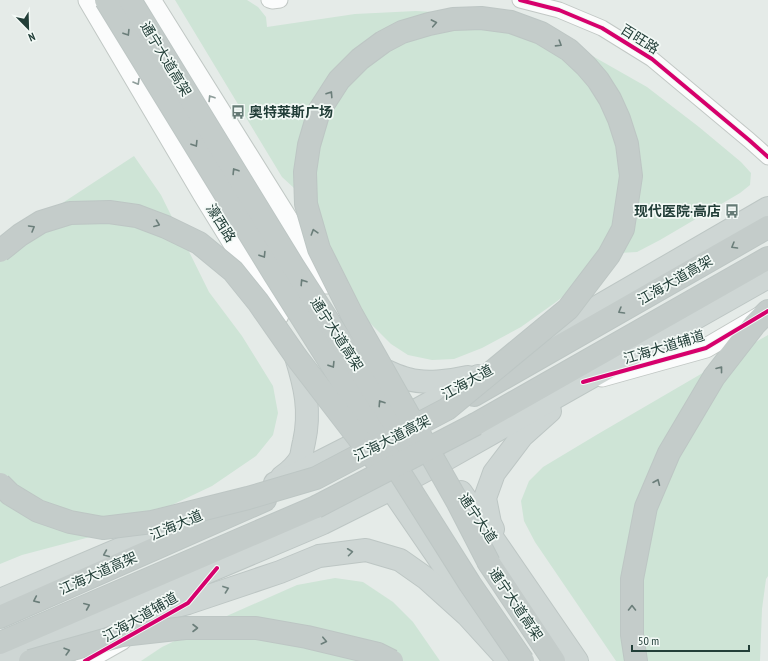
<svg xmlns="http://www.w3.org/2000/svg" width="768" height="661" viewBox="0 0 768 661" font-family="'PT Sans Narrow','Noto Sans SC',sans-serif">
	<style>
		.green { fill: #cee4d6 }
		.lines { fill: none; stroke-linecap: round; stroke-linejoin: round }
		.minor-casing { stroke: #c2c8c5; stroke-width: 17 }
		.tertiary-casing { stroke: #c2c8c5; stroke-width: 21 }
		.secondary-casing { stroke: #c1c8c5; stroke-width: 23 }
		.primary-casing { stroke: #bdc6c4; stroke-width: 24 }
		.trunk-casing { stroke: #bdc6c4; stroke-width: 24 }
		.minor { stroke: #fbfcfc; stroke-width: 15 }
		.tertiary { stroke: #fbfcfc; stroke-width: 19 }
		.secondary { stroke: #fbfcfc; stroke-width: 21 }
		.primary { stroke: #ced6d4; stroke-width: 22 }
		.trunk { stroke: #c4ccca; stroke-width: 22 }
		.trunk-bridge-casing { stroke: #bdc6c4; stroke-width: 24; stroke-linecap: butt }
		.trunk-bridge { stroke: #c4ccca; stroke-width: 22 }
		.cycleway-casing { stroke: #f3f9f6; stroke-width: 6 }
		.cycleway { stroke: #d6006c; stroke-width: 4 }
		.oneway { stroke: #6b7e7a }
		.oneway2 { stroke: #8e9d9a }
		.oneway3 { stroke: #6f827e }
		.labels { text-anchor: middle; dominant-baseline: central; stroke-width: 3.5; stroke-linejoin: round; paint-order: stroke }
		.street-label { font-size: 14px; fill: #223e38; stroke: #f3f9f6 }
		.poi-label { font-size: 14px; font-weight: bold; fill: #223e38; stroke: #f3f9f6; text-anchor: start }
	</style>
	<rect width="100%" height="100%" fill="#e5ebe8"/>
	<!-- green -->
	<g class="green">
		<polygon points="175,0 247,0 258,7 266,17 267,27 355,14 416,11 451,13 559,37 647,87 699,127 741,162 751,173 750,185 740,193 660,240 637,252 619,253 556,302 521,327 482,348 454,359 432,360 408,355 391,344 370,323 340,276 294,188 282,177"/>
		<polygon points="134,156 161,195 209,292 242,336 273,386 278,413 273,435 256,456 212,486 155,513 105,533 22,555 0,564 0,244"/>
		<polygon points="768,335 768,576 766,579 762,609 760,661 616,661 535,542 524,521 521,501 529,481 543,467 598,434"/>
		<polygon points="335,578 363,582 393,602 413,622 440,661 141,661 162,647 229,615 297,585"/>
	</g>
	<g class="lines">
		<defs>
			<g id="minor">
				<polyline points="269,0 272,1 280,0"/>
				<polyline points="520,0 559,10 602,28 652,59 749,140 768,157"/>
			</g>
			<g id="tertiary">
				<polyline points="602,377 706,348 759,317"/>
				<polyline points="85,661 122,640"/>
			</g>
			<g id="secondary">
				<polyline points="89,0 204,195 278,315"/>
				<polyline points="150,0 327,283"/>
			</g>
			<g id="primary">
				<polyline points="540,340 768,208"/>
				<path d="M381 369C390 372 398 377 408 379 424 384 451 381 468 377"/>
				<path d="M282 477C289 472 297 465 301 457 302 452 303 446 304 442 311 411 305 386 296 357"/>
				<polyline points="383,477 472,607"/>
				<polyline points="275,483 296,474 359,442 478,376"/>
				<polyline points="461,492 577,661"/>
				<polyline points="493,529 490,523 485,498 494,473 522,436 550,411"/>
				<polyline points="0,600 188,520"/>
				<polyline points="125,619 188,603 280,572 319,556 366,550 400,560 427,579 467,615 508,660"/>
				<polyline points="0,660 323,523 391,489 441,462 768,277"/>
			</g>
			<g id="trunk">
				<polyline points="474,395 768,227"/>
				<polyline points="476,424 768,258"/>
				<polyline points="489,563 554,661"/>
				<polyline points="0,617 265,500"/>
				<polyline points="0,643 316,507"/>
				<polyline points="636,661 632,635 632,579 646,507 669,453 714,377 755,324 768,311"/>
			</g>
		</defs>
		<!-- minor casing -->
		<use href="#minor" class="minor-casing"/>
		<!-- tertiary casing -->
		<use href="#tertiary" class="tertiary-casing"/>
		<!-- secondary casing -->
		<use href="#secondary" class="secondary-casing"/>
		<!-- primary casing -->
		<use href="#primary" class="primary-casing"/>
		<!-- trunk casing -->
		<use href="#trunk" class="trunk-casing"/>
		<!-- minor -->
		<use href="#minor" class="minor"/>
		<!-- tertiary -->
		<use href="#tertiary" class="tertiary"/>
		<!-- secondary -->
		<use href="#secondary" class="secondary"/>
		<!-- primary -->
		<use href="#primary" class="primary"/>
		<!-- trunk -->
		<use href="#trunk" class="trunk"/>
		<defs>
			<g id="trunk-bridge">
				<polyline points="106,0 275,275 470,584 523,661"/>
				<polyline points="130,0 293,266 408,445"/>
				<polyline points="0,251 20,235 41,222 70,213 109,212 137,216 166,227 199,243 233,271 258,302 297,358 377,462"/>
				<polyline points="0,484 10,494 38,511 70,522 103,528 152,522 248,498 316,478 447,409 568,309 609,255 623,229 631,176 627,144 619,119 610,99 598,80 586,66 569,50 541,33 511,22 481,18 453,19 429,24 402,32 383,42 360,59 339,80 319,111 309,145 305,172 306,204 319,249 352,315 457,501 489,563"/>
				<polyline points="316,507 476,424"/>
				<polyline points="30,661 122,635 185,628 256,628 307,637 378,654 392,661"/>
			</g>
		</defs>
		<!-- trunk-bridge casing -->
		<use href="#trunk-bridge" class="trunk-bridge-casing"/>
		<!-- trunk-bridge -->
		<use href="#trunk-bridge" class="trunk-bridge"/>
		<defs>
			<g id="cycleway">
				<polyline points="520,0 559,10 602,28 652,59 749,140 768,157"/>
				<polyline points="583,382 706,348 768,311"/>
				<polyline points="85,661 188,603 217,568"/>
			</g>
		</defs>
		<!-- cycleway casing -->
		<use href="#cycleway" class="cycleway-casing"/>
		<!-- cycleway -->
		<use href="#cycleway" class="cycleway"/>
	</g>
	<!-- one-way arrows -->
	<defs><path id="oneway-chevron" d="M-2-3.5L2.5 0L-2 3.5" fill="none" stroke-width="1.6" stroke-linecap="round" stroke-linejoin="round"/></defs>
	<g class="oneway">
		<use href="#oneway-chevron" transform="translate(434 23) rotate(-11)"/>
		<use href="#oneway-chevron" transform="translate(127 33) rotate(58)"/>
		<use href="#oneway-chevron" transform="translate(559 44) rotate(32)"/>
		<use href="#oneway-chevron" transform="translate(330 94) rotate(-57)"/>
		<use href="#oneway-chevron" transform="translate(195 144) rotate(58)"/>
		<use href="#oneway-chevron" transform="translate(235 171) rotate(-122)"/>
		<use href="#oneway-chevron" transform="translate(157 224) rotate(21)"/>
		<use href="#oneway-chevron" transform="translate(32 228) rotate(-30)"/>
		<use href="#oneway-chevron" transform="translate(314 232) rotate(-107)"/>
		<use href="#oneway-chevron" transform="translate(734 246) rotate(150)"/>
		<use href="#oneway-chevron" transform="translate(263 255) rotate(58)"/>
		<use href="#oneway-chevron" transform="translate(303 282) rotate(-123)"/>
		<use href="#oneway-chevron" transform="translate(621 311) rotate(150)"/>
		<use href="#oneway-chevron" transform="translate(332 365) rotate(58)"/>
		<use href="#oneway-chevron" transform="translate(720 369) rotate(-52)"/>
		<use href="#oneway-chevron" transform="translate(381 403) rotate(-123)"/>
		<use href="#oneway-chevron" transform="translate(657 482) rotate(-67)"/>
		<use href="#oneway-chevron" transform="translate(36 600) rotate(156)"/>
		<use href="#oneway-chevron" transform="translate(87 606) rotate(-23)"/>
		<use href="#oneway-chevron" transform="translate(632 608) rotate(-90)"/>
		<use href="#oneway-chevron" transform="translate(195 628)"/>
		<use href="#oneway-chevron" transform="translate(324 641) rotate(13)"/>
		<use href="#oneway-chevron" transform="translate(67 651) rotate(-16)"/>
	</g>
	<g class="oneway2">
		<use href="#oneway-chevron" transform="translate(137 82) rotate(60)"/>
		<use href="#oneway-chevron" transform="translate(211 98) rotate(-122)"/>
	</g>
	<g class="oneway3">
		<use href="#oneway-chevron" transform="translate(350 552) rotate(-7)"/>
		<use href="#oneway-chevron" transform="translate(106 554) rotate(157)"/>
		<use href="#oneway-chevron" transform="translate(226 589) rotate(-20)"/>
	</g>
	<!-- icons -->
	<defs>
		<symbol id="bus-bare" viewBox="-9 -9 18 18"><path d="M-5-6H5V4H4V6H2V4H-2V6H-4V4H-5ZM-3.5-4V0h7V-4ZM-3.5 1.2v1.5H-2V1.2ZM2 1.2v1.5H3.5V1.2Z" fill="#667b76" stroke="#f3f9f6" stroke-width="2.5" paint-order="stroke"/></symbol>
	</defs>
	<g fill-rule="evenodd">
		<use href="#bus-bare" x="228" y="102" width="20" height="20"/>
		<use href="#bus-bare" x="722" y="201" width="20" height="20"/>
	</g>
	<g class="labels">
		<!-- street labels -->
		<g class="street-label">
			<text transform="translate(640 39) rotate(32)">百旺路</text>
			<text transform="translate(166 59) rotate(59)">通宁大道高架</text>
			<text transform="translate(221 223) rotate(58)">濠西路</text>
			<text transform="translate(675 280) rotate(-30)">江海大道高架</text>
			<text transform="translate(337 334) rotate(57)">通宁大道高架</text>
			<text transform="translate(664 347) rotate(-17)">江海大道辅道</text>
			<text transform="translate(467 382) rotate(-29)">江海大道</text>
			<text transform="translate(392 438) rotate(-27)">江海大道高架</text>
			<text transform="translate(478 518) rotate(56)">通宁大道</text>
			<text transform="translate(176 525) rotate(-23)">江海大道</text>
			<text transform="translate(98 573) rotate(-24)">江海大道高架</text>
			<text transform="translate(516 604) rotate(56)">通宁大道高架</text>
			<text transform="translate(140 617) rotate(-30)">江海大道辅道</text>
		</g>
		<!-- poi labels -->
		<g class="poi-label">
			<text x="249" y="112">奥特莱斯广场</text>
			<text x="721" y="211" text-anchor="end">现代医院·高店</text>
		</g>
	</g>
	<!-- north arrow -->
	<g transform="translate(28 28) rotate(157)" stroke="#f3f9f6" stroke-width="3" paint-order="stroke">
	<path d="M0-3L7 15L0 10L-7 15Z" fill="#223e38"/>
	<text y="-6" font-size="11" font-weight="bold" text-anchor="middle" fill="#223e38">N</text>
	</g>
	<!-- scale -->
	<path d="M632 645v6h117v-6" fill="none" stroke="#223e38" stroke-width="2"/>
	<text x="638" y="645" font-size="12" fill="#223e38" stroke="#f3f9f6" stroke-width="3" paint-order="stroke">50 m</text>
</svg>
